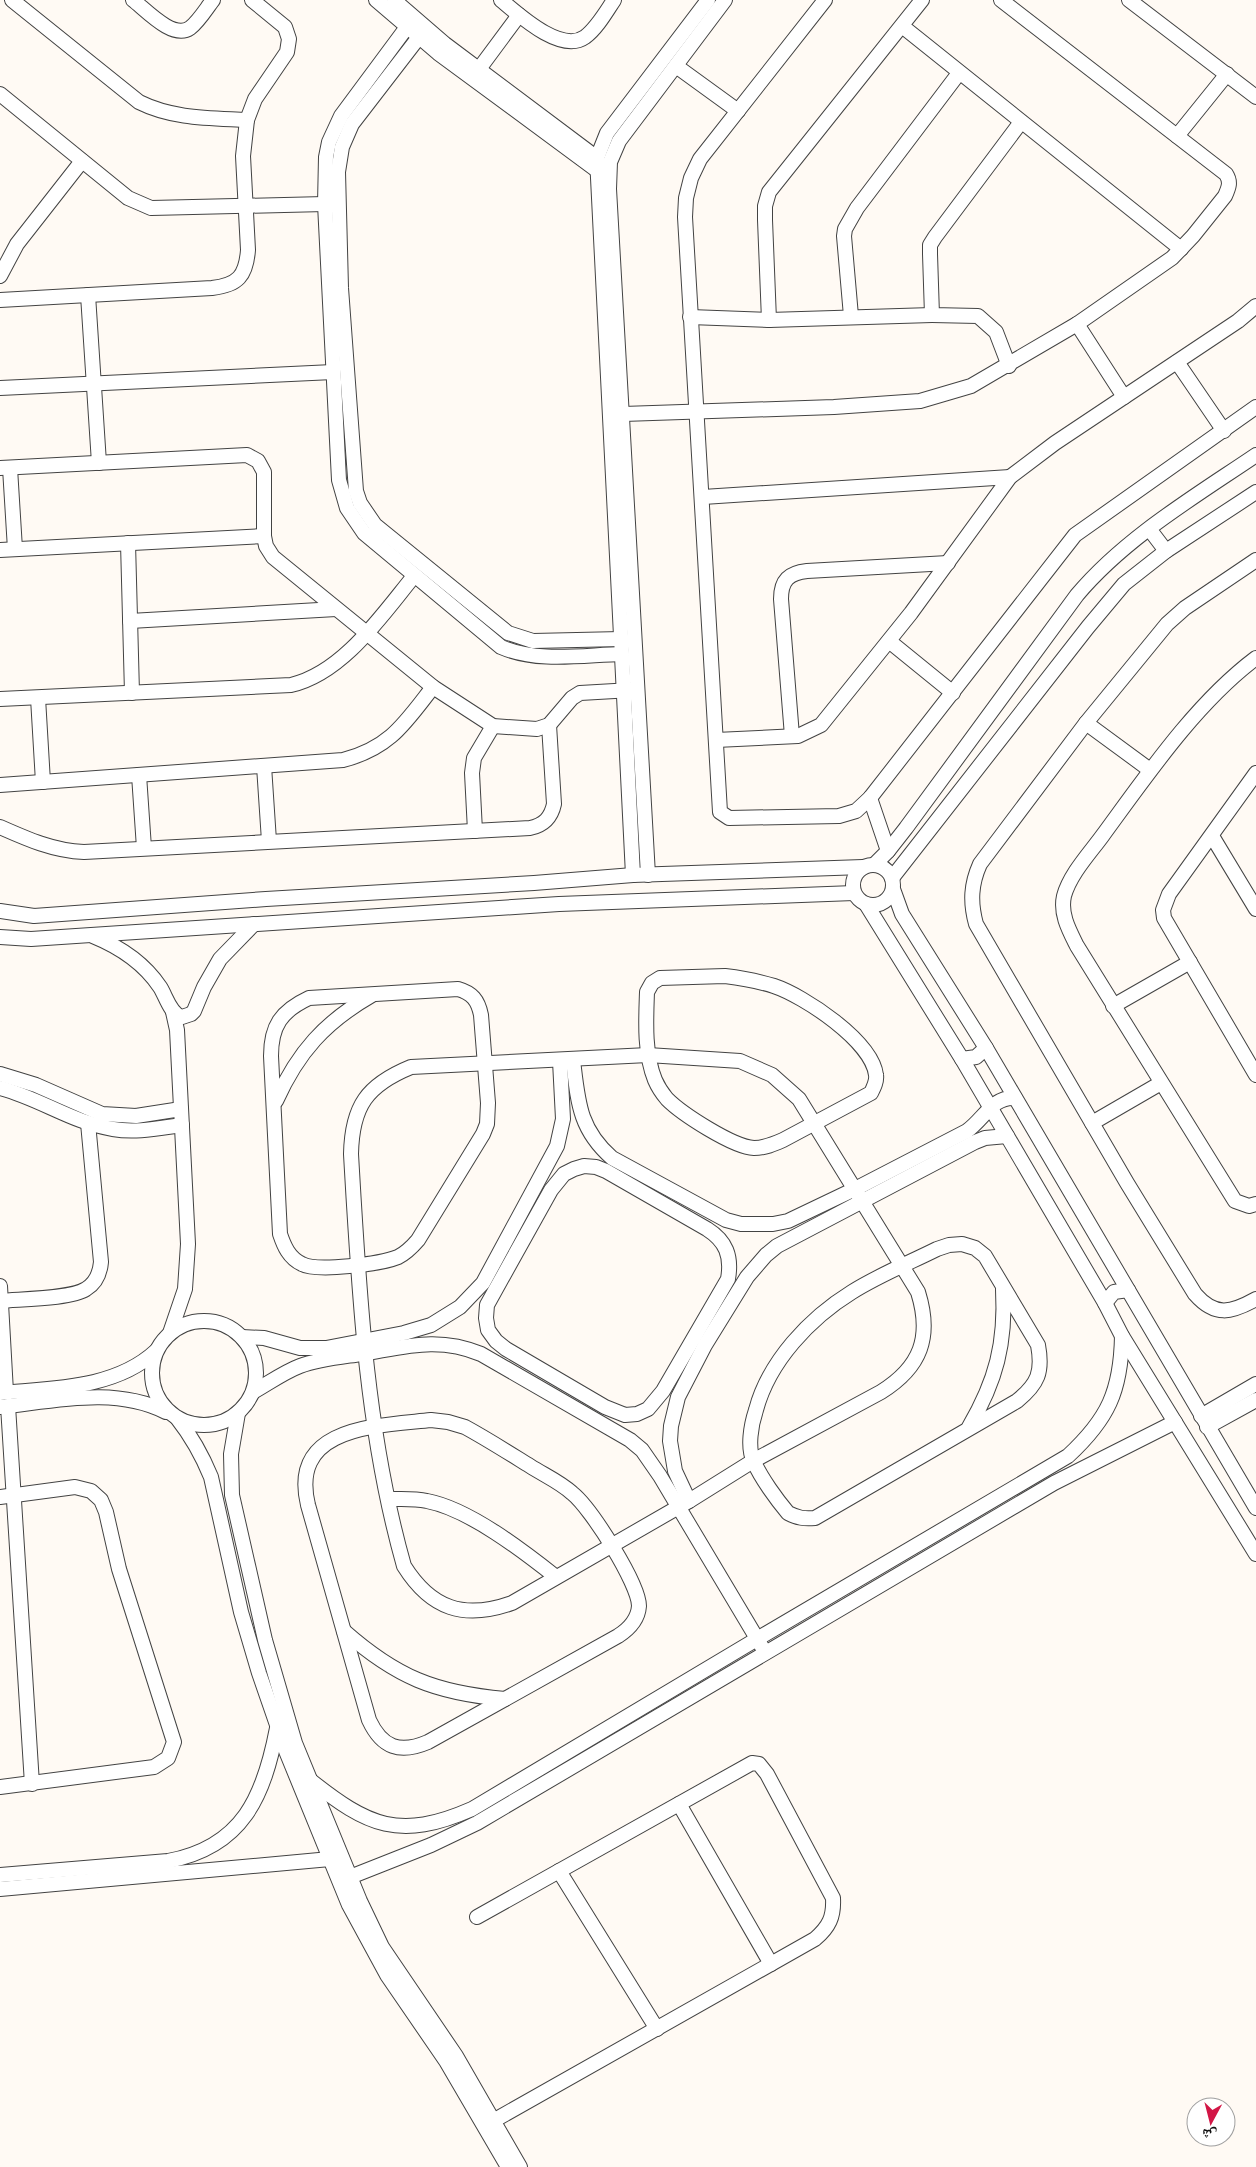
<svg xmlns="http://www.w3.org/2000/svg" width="1256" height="2167" viewBox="0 0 1256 2167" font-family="'Zilla Slab','Noto Naskh Arabic',serif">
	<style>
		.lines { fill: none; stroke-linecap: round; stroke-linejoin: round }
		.minor-casing { stroke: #434343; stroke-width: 16 }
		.minor { stroke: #fff; stroke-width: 14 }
	</style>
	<rect width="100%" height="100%" fill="#fffaf4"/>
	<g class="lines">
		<defs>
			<g id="minor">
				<path d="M12 0 139 102C173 119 210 118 247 120"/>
				<path d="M133 0C146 10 173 40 190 28 199 21 206 9 213 0"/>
				<polyline points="376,0 438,53 598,171"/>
				<polyline points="394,0 445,44 597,158"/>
				<path d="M501 0C519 15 561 54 585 37 597 28 606 12 614 0"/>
				<polyline points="825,0 700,159 691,178 686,198 685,217 720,812 729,818 839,816 856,811 870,798 1075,535 1256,407"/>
				<polyline points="1129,0 1256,97"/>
				<polyline points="902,26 1181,249"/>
				<path d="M407 27 341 116 329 142 326 157 325 204 339 480 347 508 364 533 501 647C538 663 582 655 622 654"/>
				<polyline points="419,37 352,124 342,147 338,172 341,288 356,491 360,503 375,525 508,633 533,641 621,639"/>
				<polyline points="676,66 738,111"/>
				<polyline points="479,69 519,15"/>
				<polyline points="0,94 128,198 151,208 325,204"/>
				<polyline points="1177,136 1227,74"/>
				<polyline points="0,276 17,244 82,161"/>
				<polyline points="88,295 99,463"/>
				<path d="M0 300 212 288C238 285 246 276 248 250L243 156 247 120 255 99 287 52 289 39 285 27 252 0"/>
				<polyline points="851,316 844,236 845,229 857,208 959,73"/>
				<polyline points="690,317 769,320 932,315"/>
				<polyline points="769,320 765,220 765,206 769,192 922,0"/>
				<polyline points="1077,324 1124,397"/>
				<polyline points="1177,362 1224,431"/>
				<polyline points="1009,366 996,332 978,316 932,315 930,254 930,245 935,237 1021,122"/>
				<polyline points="0,388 333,372"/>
				<path d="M623 414 834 407 920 401 971 386 1077 324 1172 258 1193 236 1225 196C1229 187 1231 182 1226 174L1001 0"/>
				<polyline points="0,468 247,455 258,461 264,472 264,536 266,546 273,557 433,687 493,726 537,729 549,725 572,698 580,693 632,690"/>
				<polyline points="10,468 15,549"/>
				<polyline points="703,497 1010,477"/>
				<polyline points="1150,530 1166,551"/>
				<polyline points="128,543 132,693"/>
				<polyline points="0,550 264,536"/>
				<path d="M1256 560 1185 608 1167 624 1086 723 980 864C971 884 970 902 976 924L1127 1183 1195 1294C1215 1317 1231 1313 1256 1299"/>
				<polyline points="130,621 336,609"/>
				<polyline points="889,641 953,693"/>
				<path d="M1256 658C1196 703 1147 775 1103 835 1090 853 1070 874 1064 896 1060 914 1069 930 1077 946L1235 1201 1249 1206 1256 1204"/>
				<polyline points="38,698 43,782"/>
				<path d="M0 699 291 685C343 673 382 615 414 576"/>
				<polyline points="1086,723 1150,770"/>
				<path d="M792 736 781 599C781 580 789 573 807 571L948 563"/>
				<polyline points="716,740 798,736 821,725 911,613 1010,477 1055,443 1238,321 1256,306"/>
				<polyline points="264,766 269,841"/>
				<polyline points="1256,773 1169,894 1163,910 1164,918 1256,1075"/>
				<polyline points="139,775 144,848"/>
				<path d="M0 785 343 760C390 748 405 723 433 687"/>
				<polyline points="870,798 888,851"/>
				<path d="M0 827C27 839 54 851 84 852L530 828C544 825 551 818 554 804L549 725"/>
				<polyline points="475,831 472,773 474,758 493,726"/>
				<polyline points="1212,836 1256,909"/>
				<circle cx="873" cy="885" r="20"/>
				<path d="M874 865 888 851 906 828 1077 595C1125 538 1194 497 1256 455"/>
				<polyline points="633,875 597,158 607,133 708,0"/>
				<polyline points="648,875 609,189 610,162 619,141 725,0"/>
				<polyline points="892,878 1088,627 1124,584 1166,551 1256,492"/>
				<polyline points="893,889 902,914 986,1048 1256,1508"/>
				<polyline points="866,904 962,1059 1105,1303 1122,1336 1256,1554"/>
				<polyline points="0,911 34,916 266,899 534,883 633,875 863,867"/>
				<path d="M93 936C120 947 144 963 160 987 166 996 170 1014 182 1017L191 1014 194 1011 204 987 220 959 254 924"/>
				<polyline points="0,937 31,939 559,904 854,893"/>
				<path d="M725 976C742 978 758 981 774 986 804 996 872 1041 876 1075 877 1081 874 1087 871 1093L783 1140C774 1144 765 1148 754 1148 733 1147 682 1114 667 1099 662 1093 658 1087 655 1080 644 1053 646 1020 647 992L652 983 660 978Z"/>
				<path d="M458 989C472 993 478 1000 481 1015L488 1103 487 1124 483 1134 418 1240C412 1247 406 1253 398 1257 381 1264 317 1272 302 1264 289 1258 284 1246 280 1234L271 1056C271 1026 281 1011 309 998Z"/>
				<polyline points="1113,1006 1190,962"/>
				<path d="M648 1055 740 1061 772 1075 799 1099 918 1292C932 1337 921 1367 881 1392L753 1461 689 1501 512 1603C464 1620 431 1609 404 1566 366 1432 359 1292 351 1154 352 1106 367 1085 411 1067Z"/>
				<polyline points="962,1059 976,1057 986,1048"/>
				<path d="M573 1060C578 1102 579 1129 612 1158L726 1220 741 1224H773L788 1221 855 1189 967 1131C984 1119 993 1096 1015 1098"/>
				<polyline points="0,1074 36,1085 102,1114 136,1116 181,1109"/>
				<path d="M0 1088C39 1098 73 1123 113 1129 136 1133 159 1128 182 1125"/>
				<path d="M276 1101C298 1052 325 1022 372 995"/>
				<polyline points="1092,1123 1161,1083"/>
				<path d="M584 1166 596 1167 606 1171 707 1229C726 1241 732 1256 728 1279L663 1391 648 1409 637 1414 625 1415 605 1407 506 1349 496 1341 488 1330 486 1318 487 1305 551 1190 564 1174 574 1169Z"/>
				<path d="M962 1244 975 1248 985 1256 1038 1345C1043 1372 1038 1384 1017 1401L815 1518C804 1519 798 1518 788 1513 777 1500 761 1478 754 1462 747 1448 751 1425 756 1410 769 1361 810 1318 852 1292 879 1275 909 1263 937 1249L949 1245Z"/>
				<polyline points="0,1286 6,1392"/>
				<path d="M0 1301C20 1299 71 1299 86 1289 96 1283 100 1273 101 1262L88 1123"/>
				<polyline points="1105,1303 1114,1292 1128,1290"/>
				<circle cx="204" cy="1373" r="52"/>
				<polyline points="170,1333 185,1289 188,1244 177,1030 173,1012"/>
				<polyline points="242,1337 264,1338 300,1348 326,1348 404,1333 431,1325 460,1307 483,1283 557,1146 563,1119 560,1061"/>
				<path d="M253 1392C269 1383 284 1372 300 1366 319 1359 341 1357 361 1354 405 1347 438 1336 481 1354L630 1440 642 1450 660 1476 762 1647"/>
				<path d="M0 1393C53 1388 115 1389 156 1351"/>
				<polyline points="8,1406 32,1784"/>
				<path d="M0 1407C55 1401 115 1386 166 1412"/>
				<polyline points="238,1413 231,1454 232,1495 265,1640 295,1743 360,1901 382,1947 456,2056 520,2167"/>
				<polyline points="1201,1416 1256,1384"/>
				<path d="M177 1418C192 1437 202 1455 211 1477L241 1612 259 1673 286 1751 349 1905 387 1975 446 2061 508 2167"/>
				<path d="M431 1420 448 1422 465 1427C487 1439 509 1453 530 1466 544 1475 560 1482 572 1493 591 1508 639 1584 639 1606 638 1620 629 1629 618 1636L428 1742C400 1754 382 1748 369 1720L308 1505C289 1426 377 1426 431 1420Z"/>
				<path d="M969 1427C996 1381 1006 1343 1003 1289"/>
				<polyline points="1207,1427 1256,1400"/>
				<polyline points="0,1497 75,1487 91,1491 101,1500 106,1512 119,1569 174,1742 168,1758 154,1767 0,1787"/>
				<path d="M389 1499C402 1499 414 1498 427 1501 469 1509 523 1551 556 1577"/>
				<polyline points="689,1501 675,1471 670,1441 671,1426 678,1397 705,1345 747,1277 766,1255 777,1246 975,1142 985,1138 1007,1136"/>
				<path d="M344 1631C396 1677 435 1693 505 1699"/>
				<path d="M310 1780C368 1826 399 1841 472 1809L757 1639 1068 1456C1108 1419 1121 1391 1122 1336"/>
				<polyline points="679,1804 771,1964"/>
				<polyline points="559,1871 657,2029"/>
				<path d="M0 1875 168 1861C243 1847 264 1796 277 1728"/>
				<polyline points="350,1877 431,1845 477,1823 1054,1483 1175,1422"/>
				<polyline points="0,1889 330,1859"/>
				<path d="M477 1917 752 1763 759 1764 767 1774 833 1898C834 1917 829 1927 815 1939L493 2121"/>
			</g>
		</defs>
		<!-- minor casing -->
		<use href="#minor" class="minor-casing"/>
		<!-- minor -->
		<use href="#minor" class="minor"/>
	</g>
	<!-- north arrow -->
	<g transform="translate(1211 2122) rotate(187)"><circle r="24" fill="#ffffff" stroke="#9f9f9f"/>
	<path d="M0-4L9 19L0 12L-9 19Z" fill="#d21646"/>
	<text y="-8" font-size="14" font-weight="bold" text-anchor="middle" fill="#101010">ش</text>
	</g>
</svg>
